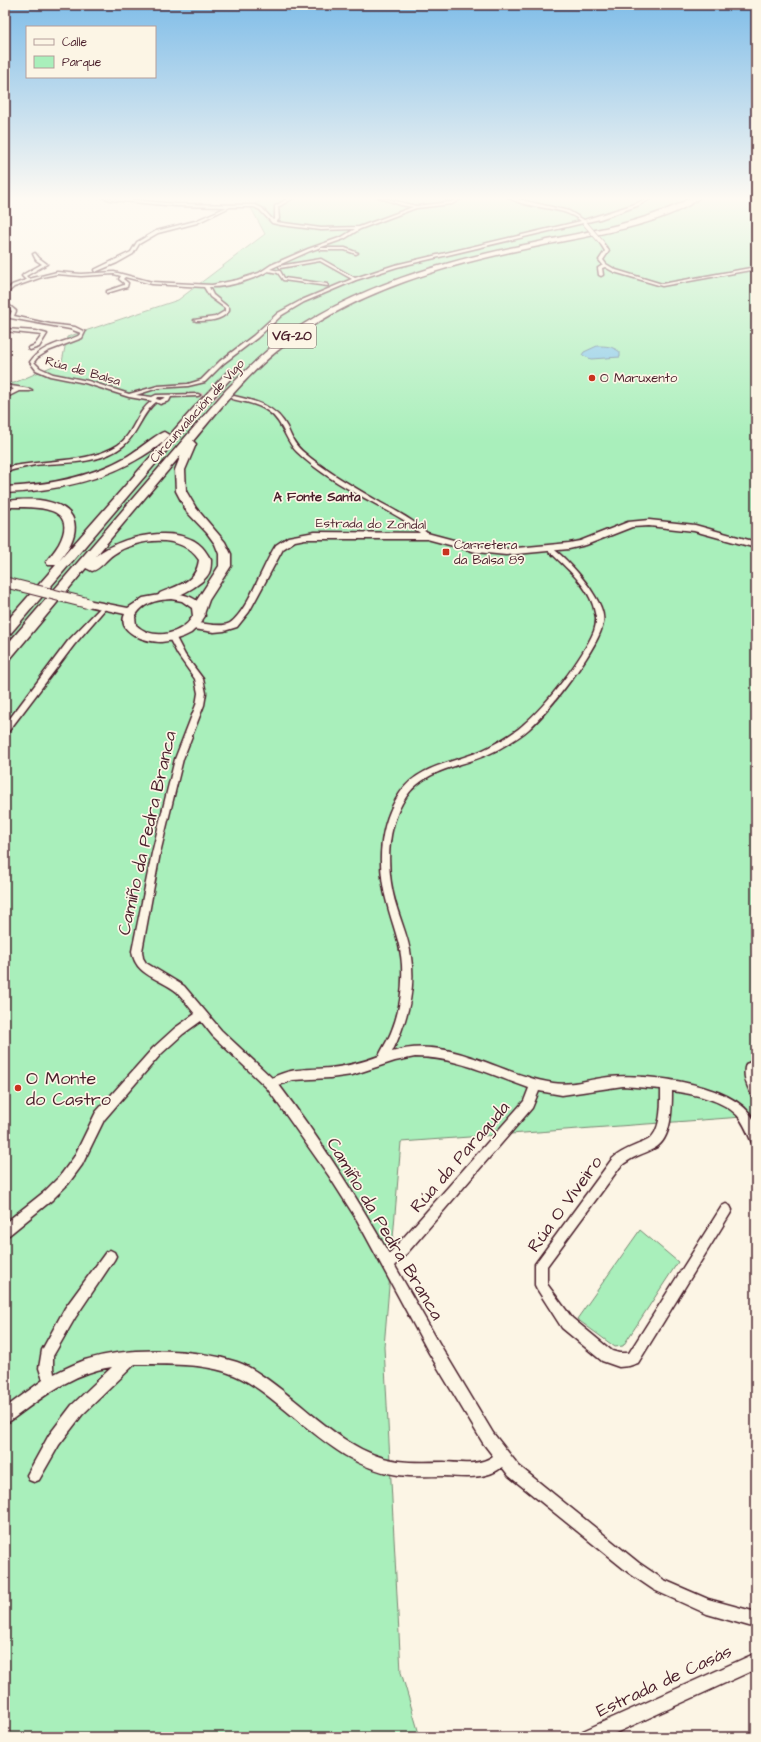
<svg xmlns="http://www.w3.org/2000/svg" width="761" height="1742" viewBox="0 0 761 1742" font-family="'Architects Daughter',sans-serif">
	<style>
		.green { fill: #a9efbb; stroke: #7a8773 }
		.water { fill: #85cae7; stroke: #6d869c }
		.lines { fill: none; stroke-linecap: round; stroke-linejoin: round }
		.street-tunnel { stroke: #d8cac0; stroke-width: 5; stroke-dasharray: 5 2.5; stroke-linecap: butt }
		.street-casing { stroke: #4a1f2b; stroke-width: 3 }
		.secondary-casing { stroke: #4a1f2b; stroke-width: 3 }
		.primary-casing { stroke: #4a1f2b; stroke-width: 3 }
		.highway-casing { stroke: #4a1f2b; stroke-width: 3 }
		.street { fill: #fcf5e5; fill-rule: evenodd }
		.secondary { fill: #fcf5e5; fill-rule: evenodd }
		.primary { fill: #fcf5e5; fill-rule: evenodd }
		.highway { fill: #fcf5e5; fill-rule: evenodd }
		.street-bridge-casing { stroke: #4a1f2b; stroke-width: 5.5; stroke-linecap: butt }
		.primary-bridge-casing { stroke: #4a1f2b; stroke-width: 12; stroke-linecap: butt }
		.street-bridge { stroke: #fcf5e5; stroke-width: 4 }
		.primary-bridge { stroke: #fcf5e5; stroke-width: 10 }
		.poi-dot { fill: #c8321e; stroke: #fcf5e5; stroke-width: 1.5 }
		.labels { text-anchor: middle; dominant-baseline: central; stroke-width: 3.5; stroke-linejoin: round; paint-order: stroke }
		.far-street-label { font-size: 13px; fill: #4a1f2b; stroke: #fcf5e5 }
		.far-poi-label { font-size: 13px; fill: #4a1f2b; stroke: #fcf5e5; text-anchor: start }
		.far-neighbourhood-label { font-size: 13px; font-weight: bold; fill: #4a1f2b; stroke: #fcf5e5 }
		.shield { fill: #fcf5e5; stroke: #7f5f63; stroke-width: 1 }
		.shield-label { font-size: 14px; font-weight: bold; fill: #4a1f2b }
		.near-street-label { font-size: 18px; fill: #4a1f2b; stroke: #fcf5e5 }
		.near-poi-label { font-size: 18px; fill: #4a1f2b; stroke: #fcf5e5; text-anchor: start }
	</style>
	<rect width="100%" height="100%" fill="#fcf5e5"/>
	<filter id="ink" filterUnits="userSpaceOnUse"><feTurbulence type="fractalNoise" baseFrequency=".025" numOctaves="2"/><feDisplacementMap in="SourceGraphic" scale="8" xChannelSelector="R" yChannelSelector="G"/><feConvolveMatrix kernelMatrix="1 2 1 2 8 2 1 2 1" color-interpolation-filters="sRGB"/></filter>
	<g filter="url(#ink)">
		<!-- green -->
		<g class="green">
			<polygon points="270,197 422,197 444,201 462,197 756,197 756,1116 401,1142 384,1347 401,1672 420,1737 5,1737 5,383 14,383 62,362 67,337 178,300 265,234 250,206"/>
			<polygon points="640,1230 678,1262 623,1346 615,1347 577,1319"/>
		</g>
		<!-- water -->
		<path class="water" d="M597 346C606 346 612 346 620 352V357L591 359 582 355 584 352Z"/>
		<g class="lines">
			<!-- street-tunnel -->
			<polyline class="street-tunnel" points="198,395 234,398"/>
			<defs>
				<g id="street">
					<path d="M102 197 176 204 255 205 262 208 273 220 275 219V206L291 197H295L278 207 279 219 276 222 321 228 359 227 413 207 401 205 378 197 416 206 451 202 461 197H465L452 204 416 208 360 229 344 239 310 251 270 269 280 271 284 278 327 284 328 286 283 280 278 273 268 271C254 280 224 288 209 287L213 295 229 308V311C221 321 209 321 196 321L194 320 215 317 225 311V308L210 297 204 287 152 284 125 277 123 279 128 283 127 287 107 293V291L124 285V283L119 279 121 276 114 274 81 276 57 274 42 277 14 287 5 295V292L12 285 26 280 22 276 24 274 42 264 36 260 33 254 35 253 39 258 47 264 26 276 29 279 57 272 81 274 114 272 152 282 212 285 237 280 259 273 271 265 308 249 342 237 355 229 321 230 281 225 272 223 260 210 254 207H230L197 223 158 233 139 244 133 254 117 263 95 272 94 270 131 252 137 242 156 231 195 221 227 207 176 206 111 200Z"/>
					<path d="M508 197 569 211 584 220 635 204 650 197H654L637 206 600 219 397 267 356 280 304 302 282 315 257 338 224 363 205 382 188 386 158 388 136 395 152 397 156 395 198 394 200 395 198 396 171 397 169 401 160 404 156 402C141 414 138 434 123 446 99 465 64 462 35 465 25 467 15 469 5 472V468C40 459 89 464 118 445 134 434 136 412 152 401L129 397 85 383 50 376 36 370 30 362C40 346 62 343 78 336L81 333 70 329 5 317V315H10L12 311 5 305V302L16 311 14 316 50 324 75 327 85 332 82 338 48 351 37 358 34 362 40 368 53 374 88 381 129 394 158 386 188 384 201 380 220 361 253 336 278 313 302 300 352 279 320 261 280 268 279 266 321 259 355 278 395 265 581 221C560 204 530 211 508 197ZM157 397H166L160 400 156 399Z"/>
					<polygon points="602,242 609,251 603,260 606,264 616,270 662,284 756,267 756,269 662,286 614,272 605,267 602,268 603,275 601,276 599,275 598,268 603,265 599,260 605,251 600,243"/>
					<polygon points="321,248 345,248 358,253 356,254 345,250 320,250"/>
					<polygon points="5,329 36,331 47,334 39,347 30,350 28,348 35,345 42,335 5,331"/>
					<polygon points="5,385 30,389 32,390 30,391 19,391 5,398 5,395 14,389 5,387"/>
					<path d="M234 396C256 401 276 406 287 427 291 436 294 444 302 451 325 471 354 487 381 503 398 512 415 521 429 535V537C424 538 408 523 402 519 367 498 327 481 297 452 285 440 283 422 269 412 259 404 245 402 232 399L231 398Z"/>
					<path d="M550 547C561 552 587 582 593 593 598 601 605 612 603 623 599 648 549 711 529 729 519 738 506 745 495 751 465 767 426 767 406 797 385 828 386 871 396 905 401 922 409 939 411 957 416 990 407 1022 392 1052 449 1034 499 1075 553 1083 572 1086 590 1079 609 1077 645 1073 746 1084 756 1126 757 1132 756 1139 756 1145L752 1143C748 1133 744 1123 737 1115 721 1099 693 1094 672 1091 672 1107 672 1139 655 1148 642 1155 632 1156 620 1167L547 1266V1284L572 1318 612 1351 619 1353H629L722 1206 726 1204 730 1206 732 1210 730 1214 638 1363 629 1366 619 1367 602 1361 562 1328 537 1289 535 1285V1264L612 1159C623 1149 636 1146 648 1140 662 1132 661 1102 661 1089L623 1086 562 1095 539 1091 532 1108 408 1252 395 1266 439 1343 493 1433 519 1466 639 1563 664 1580 708 1599 756 1612V1628L707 1614 654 1590 629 1573 509 1476 502 1467C487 1480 463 1477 444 1476 429 1476 413 1477 398 1475 354 1469 321 1439 289 1413 273 1400 252 1382 234 1375 203 1362 167 1365 135 1364L82 1415 59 1445 39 1480 34 1482 29 1480 27 1475 49 1435 72 1405 112 1367C71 1373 43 1397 10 1421L5 1423V1408L43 1380 39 1368 42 1350 65 1308 106 1252 110 1250 114 1252 116 1256 114 1260 75 1318 60 1344 53 1356V1368L54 1374C64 1369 74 1364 85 1360 128 1346 194 1348 237 1362 255 1368 278 1387 293 1399 324 1424 356 1455 398 1461 413 1463 429 1462 444 1462 459 1463 481 1466 493 1456L483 1443 429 1353 357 1220 329 1176 267 1088 213 1036 201 1021 183 1034 161 1054 104 1120 82 1165 68 1184 52 1200 9 1235 5 1237V1223L44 1192 60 1176 74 1157 96 1112 153 1048 175 1028 195 1014C189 1007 183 998 177 992 160 978 135 976 132 951L152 853 175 759 196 705 198 693 195 679 178 655 168 636 170 634H174L185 655 203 679 206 693 204 705 183 759 160 853 142 951 143 958 146 963 184 986 221 1030 272 1078C292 1067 309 1070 330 1068 348 1066 363 1062 379 1056 383 1047 389 1039 392 1030 400 1010 403 987 402 965 401 943 392 924 387 903 377 867 378 825 400 793 420 763 459 763 489 747 500 741 513 734 523 725 546 706 583 658 594 631 596 625 597 619 595 613 591 587 565 567 548 550V548ZM415 1057C456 1057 491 1075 529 1088L524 1101 389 1254C356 1196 320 1139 279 1085L293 1080 330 1078 352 1075 395 1061Z"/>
					<polygon points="104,605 106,606 106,608 74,645 8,732 5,733 5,725 68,641 102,606"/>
					<path d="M756 1060V1097L752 1096C747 1086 742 1075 746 1064Z"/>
					<polygon points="756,1653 756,1669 607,1737 581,1737 583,1731"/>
				</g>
				<path id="secondary" d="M649 520 695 525 756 542V548L694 531 649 526 632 527 586 545 569 549 506 555 476 552 427 539H305L295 541 283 549 249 612 237 627 224 631 214 632 193 629 188 626C195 618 218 630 230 623 248 611 263 564 276 545L288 537 315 532 427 533 476 546 506 549 569 543 580 541 628 522Z"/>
				<path id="primary" d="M171 593C186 594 203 598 205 616 201 622 197 628 191 633 182 638 171 641 161 642 147 642 116 633 125 614L83 605 81 603 87 600 128 608 143 598ZM171 599 182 601 192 608 193 616C182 635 153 641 136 625L135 617C142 603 156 600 171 599Z"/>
				<g id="highway">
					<path d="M693 197H700C669 225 581 237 539 246 448 264 351 291 277 351 245 377 219 410 193 441L196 444 185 470 186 491 196 508 225 542 231 554V566L209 600 204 614H194L193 611 197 600 219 566V554L215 544 207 533 187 512 176 491 175 470 181 455 96 556C119 536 179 523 202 547 206 551 208 556 211 560 211 564 211 569 209 573 204 584 172 602 160 599L158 596 160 593C178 585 196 583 199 560 181 533 139 538 114 554 106 559 101 569 92 571L86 568 10 659 5 660V647L226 390C243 373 260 356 279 341 353 286 445 261 534 243 588 231 643 224 693 197Z"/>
					<path d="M231 370 236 373 234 375 204 407 10 634 5 635V623L56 565H48L46 562C50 556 55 551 59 544 81 503 30 507 5 507V501C16 500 28 499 39 500 82 506 83 532 59 561L198 403 228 371Z"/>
					<path d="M164 432 169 435C163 444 152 450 143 456 101 482 53 491 5 493V487C47 485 89 478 126 457 136 452 156 434 164 432Z"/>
				</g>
			</defs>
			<!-- street casing -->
			<use href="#street" class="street-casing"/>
			<!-- secondary casing -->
			<use href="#secondary" class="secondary-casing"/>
			<!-- primary casing -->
			<use href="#primary" class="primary-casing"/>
			<!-- highway casing -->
			<use href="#highway" class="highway-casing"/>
			<!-- street -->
			<use href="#street" class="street"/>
			<!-- secondary -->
			<use href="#secondary" class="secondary"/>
			<!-- primary -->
			<use href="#primary" class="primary"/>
			<!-- highway -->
			<use href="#highway" class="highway"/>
			<defs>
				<polyline id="street-bridge" points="584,222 602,243"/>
				<polyline id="primary-bridge" points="8,583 87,603"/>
			</defs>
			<!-- street-bridge casing -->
			<use href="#street-bridge" class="street-bridge-casing"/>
			<!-- primary-bridge casing -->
			<use href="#primary-bridge" class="primary-bridge-casing"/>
			<!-- street-bridge -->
			<use href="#street-bridge" class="street-bridge"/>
			<!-- primary-bridge -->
			<use href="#primary-bridge" class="primary-bridge"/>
		</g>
	</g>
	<!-- sky -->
	<linearGradient id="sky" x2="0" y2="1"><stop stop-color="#80bde8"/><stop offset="0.45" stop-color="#fefaf3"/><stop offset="1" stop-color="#fefaf3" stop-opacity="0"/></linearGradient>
	<rect width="761" height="441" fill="url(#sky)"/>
	<!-- markers -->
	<g class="poi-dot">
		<circle cx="592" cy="378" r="4"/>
		<rect x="442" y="548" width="8" height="8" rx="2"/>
		<circle cx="18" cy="1088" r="4"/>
	</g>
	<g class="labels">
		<!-- far-street labels -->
		<g class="far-street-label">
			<text transform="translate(83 371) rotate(16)">Rúa de Balsa</text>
			<text transform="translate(197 411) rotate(-48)">Circunvalación de Vigo</text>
			<text transform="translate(371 524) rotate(1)">Estrada do Zondal</text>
		</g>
		<!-- far-poi labels -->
		<g class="far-poi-label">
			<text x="600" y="378">O Maruxento</text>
			<text x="454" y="545">Carretera<tspan x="454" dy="15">da Balsa 89</tspan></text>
		</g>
		<!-- far-neighbourhood labels -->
		<g class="far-neighbourhood-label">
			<text x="317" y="497">A Fonte Santa</text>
		</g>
		<!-- shield labels -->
		<rect class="shield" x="268" y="324" width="48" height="24" rx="3"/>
		<g class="shield-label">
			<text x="292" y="336">VG-20</text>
		</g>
		<!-- near-street labels -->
		<g class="near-street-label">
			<text transform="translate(147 833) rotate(-77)">Camiño da Pedra Branca</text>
			<text transform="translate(460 1157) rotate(-49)">Rúa da Paraguda</text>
			<text transform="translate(565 1204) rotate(-54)">Rúa O Viveiro</text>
			<text transform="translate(385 1229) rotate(59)">Camiño da Pedra Branca</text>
			<text transform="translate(664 1681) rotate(-25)">Estrada de Casás</text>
		</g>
		<!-- near-poi labels -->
		<g class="near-poi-label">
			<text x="26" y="1078">O Monte<tspan x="26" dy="21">do Castro</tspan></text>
		</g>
	</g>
	<!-- margin -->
	<rect width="761" height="1742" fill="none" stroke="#fcf5e5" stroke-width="20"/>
	<rect x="10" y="10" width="741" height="1722" fill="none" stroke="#4a1f2b" stroke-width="1.5" filter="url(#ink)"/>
	<!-- legend -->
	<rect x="26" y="26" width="130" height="52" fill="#fcf5e5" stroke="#b59f9b"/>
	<rect x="34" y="39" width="20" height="6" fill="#fcf5e5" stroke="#b59f9b"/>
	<text x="62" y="46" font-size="12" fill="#4a1f2b">Calle</text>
	<rect x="34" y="56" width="20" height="12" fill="#a9efbb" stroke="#b59f9b"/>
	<text x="62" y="66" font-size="12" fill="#4a1f2b">Parque</text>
</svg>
